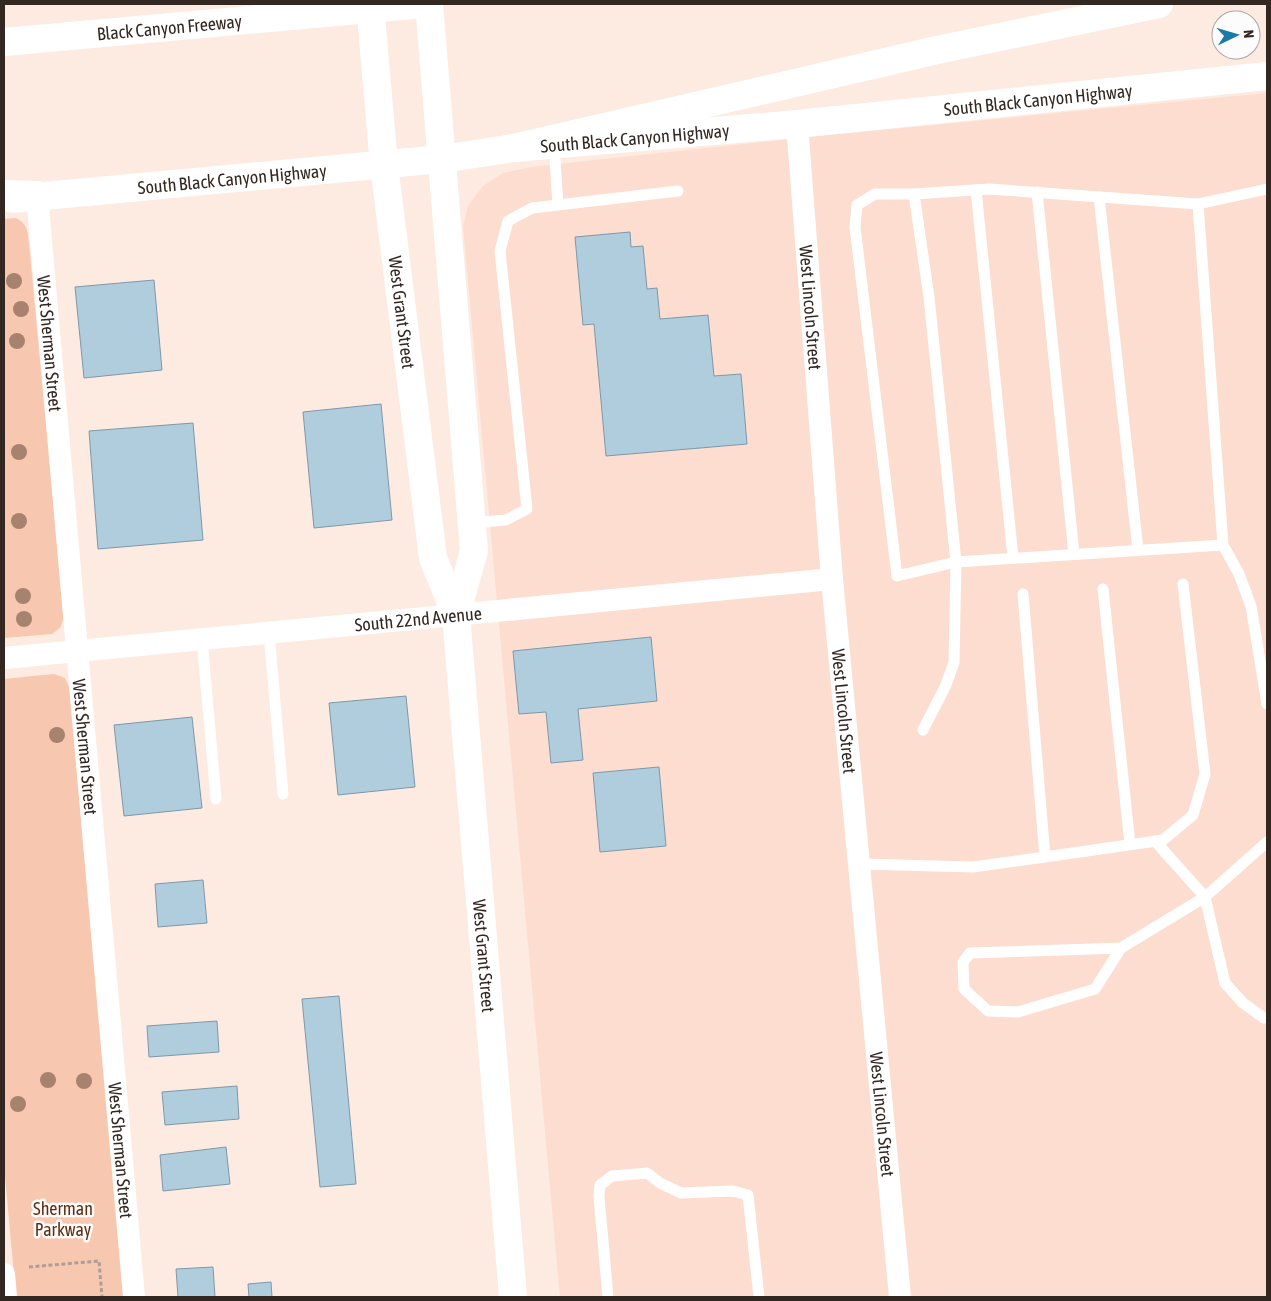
<svg xmlns="http://www.w3.org/2000/svg" width="1271" height="1301" viewBox="0 0 1271 1301" font-family="'Asap Condensed',sans-serif">
	<style>
		.built { fill: #fcddcf }
		.green { fill: #f8c7b0 }
		.building { fill: #b0cdde; stroke: #7d98a9 }
		.lines { fill: none; stroke-linecap: round; stroke-linejoin: round }
		.path { stroke: #ae9e96; stroke-width: 3; stroke-dasharray: 4 2.5; stroke-linecap: butt }
		.lane { stroke: #fff; stroke-width: 11 }
		.street { stroke: #fff; stroke-width: 22 }
		.secondary { stroke: #fff; stroke-width: 28 }
		.highway { stroke: #fff; stroke-width: 28 }
		.tree { fill: #a7826e }
		.labels { text-anchor: middle; dominant-baseline: central; stroke-width: 5; stroke-linejoin: round; paint-order: stroke }
		.street-label { font-size: 18px; fill: #332722; stroke: #fcfcfc }
		.park-label { font-size: 18px; fill: #612d10; stroke: #fcfcfc }
	</style>
	<rect width="100%" height="100%" fill="#fdeae1"/>
	<!-- built -->
	<polygon class="built" points="1267,93 1267,1297 560,1297 463,226 468,206 483,186 503,173 531,167 809,137"/>
	<!-- green -->
	<g class="green">
		<path d="M16 218C28 224 27 231 29 243L64 618 60 628 52 634 4 638V219Z"/>
		<polygon points="54,674 65,678 69,687 125,1297 16,1297 4,1165 4,679"/>
	</g>
	<!-- building -->
	<g class="building">
		<polygon points="630,232 631,247 643,246 647,289 657,288 660,319 708,315 714,376 741,374 747,444 606,456 594,324 583,325 575,237"/>
		<polygon points="154,280 162,370 84,378 75,287"/>
		<polygon points="381,404 392,520 314,528 303,412"/>
		<polygon points="193,423 203,540 98,549 89,431"/>
		<polygon points="651,637 657,701 578,709 583,760 551,763 546,712 519,714 513,651"/>
		<polygon points="406,696 415,787 338,795 329,703"/>
		<polygon points="192,717 202,808 124,816 114,725"/>
		<polygon points="659,767 666,846 600,852 593,773"/>
		<polygon points="203,880 207,923 158,927 155,884"/>
		<polygon points="339,996 356,1184 320,1187 302,999"/>
		<polygon points="217,1021 219,1052 149,1057 147,1026"/>
		<polygon points="237,1086 239,1119 165,1125 162,1092"/>
		<polygon points="226,1147 230,1184 163,1191 160,1155"/>
		<polygon points="213,1267 215,1297 178,1297 176,1269"/>
		<polygon points="271,1282 272,1297 249,1297 248,1284"/>
	</g>
	<g class="lines">
		<!-- path -->
		<polyline class="path" points="29,1267 99,1261 102,1297"/>
		<!-- lane -->
		<g class="lane">
			<polyline points="554,145 558,205"/>
			<polyline points="976,190 1013,558"/>
			<polyline points="1037,192 1074,554"/>
			<polyline points="914,194 875,194 857,205 855,227 897,576 956,562 954,662 946,685 923,730"/>
			<polyline points="1099,197 1138,550"/>
			<polyline points="1198,204 1267,189"/>
			<polyline points="471,523 506,520 527,509 500,251 508,221 532,208 678,191"/>
			<polyline points="1223,545 956,562 929,297 914,194 989,189 1198,204 1223,545 1239,574 1251,606 1267,704"/>
			<polyline points="1103,589 1130,844"/>
			<polyline points="1023,594 1045,857"/>
			<polyline points="269,633 283,794"/>
			<polyline points="202,639 216,799"/>
			<polyline points="1267,842 1205,897 1225,983 1243,1003 1264,1018 1267,1018"/>
			<polyline points="859,864 973,867 1045,857 1163,840 1193,815 1205,774 1183,584"/>
			<polyline points="1121,948 1095,989 1018,1012 988,1011 964,989 963,962 970,953 1121,948 1205,897 1155,841"/>
			<polyline points="608,1297 599,1197 600,1185 612,1176 647,1173 660,1183 681,1193 733,1191 748,1195 759,1297"/>
		</g>
		<!-- street -->
		<g class="street">
			<path id="s1" d="M797 124 832 579 900 1297"/>
			<path id="s2" d="M37 195 134 1297"/>
			<path id="s3" d="M4 658 832 579"/>
			<polyline points="4,1274 6,1297"/>
		</g>
		<!-- secondary -->
		<g class="secondary">
			<path id="s4" d="M370 4 384 165 433 558 456 615 513 1297"/>
			<polyline points="429,4 474,551 456,615"/>
			<path id="s5" d="M12 199 442 159 514 148 797 124 1267 76"/>
		</g>
		<!-- highway -->
		<g class="highway">
			<path id="s6" d="M4 42 424 4"/>
			<polyline points="514,148 937,50 1159,4"/>
			<polyline points="4,194 37,195"/>
		</g>
	</g>
	<!-- trees -->
	<g class="tree">
		<circle cx="14" cy="281" r="8"/>
		<circle cx="21" cy="309" r="8"/>
		<circle cx="17" cy="341" r="8"/>
		<circle cx="19" cy="452" r="8"/>
		<circle cx="19" cy="521" r="8"/>
		<circle cx="23" cy="596" r="8"/>
		<circle cx="24" cy="619" r="8"/>
		<circle cx="57" cy="735" r="8"/>
		<circle cx="48" cy="1080" r="8"/>
		<circle cx="84" cy="1081" r="8"/>
		<circle cx="18" cy="1104" r="8"/>
	</g>
	<g class="labels">
		<!-- street labels -->
		<g class="street-label">
			<text stroke="none"><textPath href="#s6" startOffset="166">Black Canyon Freeway</textPath></text>
			<text stroke="none"><textPath href="#s5" startOffset="1031">South Black Canyon Highway</textPath></text>
			<text stroke="none"><textPath href="#s5" startOffset="626">South Black Canyon Highway</textPath></text>
			<text stroke="none"><textPath href="#s5" startOffset="221">South Black Canyon Highway</textPath></text>
			<text stroke="none"><textPath href="#s1" startOffset="184">West Lincoln Street</textPath></text>
			<text stroke="none"><textPath href="#s4" startOffset="310">West Grant Street</textPath></text>
			<text stroke="none"><textPath href="#s2" startOffset="149">West Sherman Street</textPath></text>
			<text stroke="none"><textPath href="#s3" startOffset="416">South 22nd Avenue</textPath></text>
			<text stroke="none"><textPath href="#s1" startOffset="589">West Lincoln Street</textPath></text>
			<text stroke="none"><textPath href="#s2" startOffset="554">West Sherman Street</textPath></text>
			<text stroke="none"><textPath href="#s4" startOffset="961">West Grant Street</textPath></text>
			<text stroke="none"><textPath href="#s1" startOffset="994">West Lincoln Street</textPath></text>
			<text stroke="none"><textPath href="#s2" startOffset="959">West Sherman Street</textPath></text>
		</g>
		<!-- park labels -->
		<g class="park-label">
			<text x="63" y="1208">Sherman<tspan x="63" dy="21">Parkway</tspan></text>
		</g>
	</g>
	<!-- border -->
	<rect width="1271" height="1301" fill="none" stroke="#332722" stroke-width="10"/>
	<!-- north arrow -->
	<g transform="translate(1236 35) rotate(85)"><circle r="24" fill="#fcfcfc" stroke="#aca7a5"/>
	<path d="M0-4L9 19L0 12L-9 19Z" fill="#197aa6"/>
	<text y="-8" font-size="14" font-weight="bold" text-anchor="middle" fill="#332722">N</text>
	</g>
</svg>
